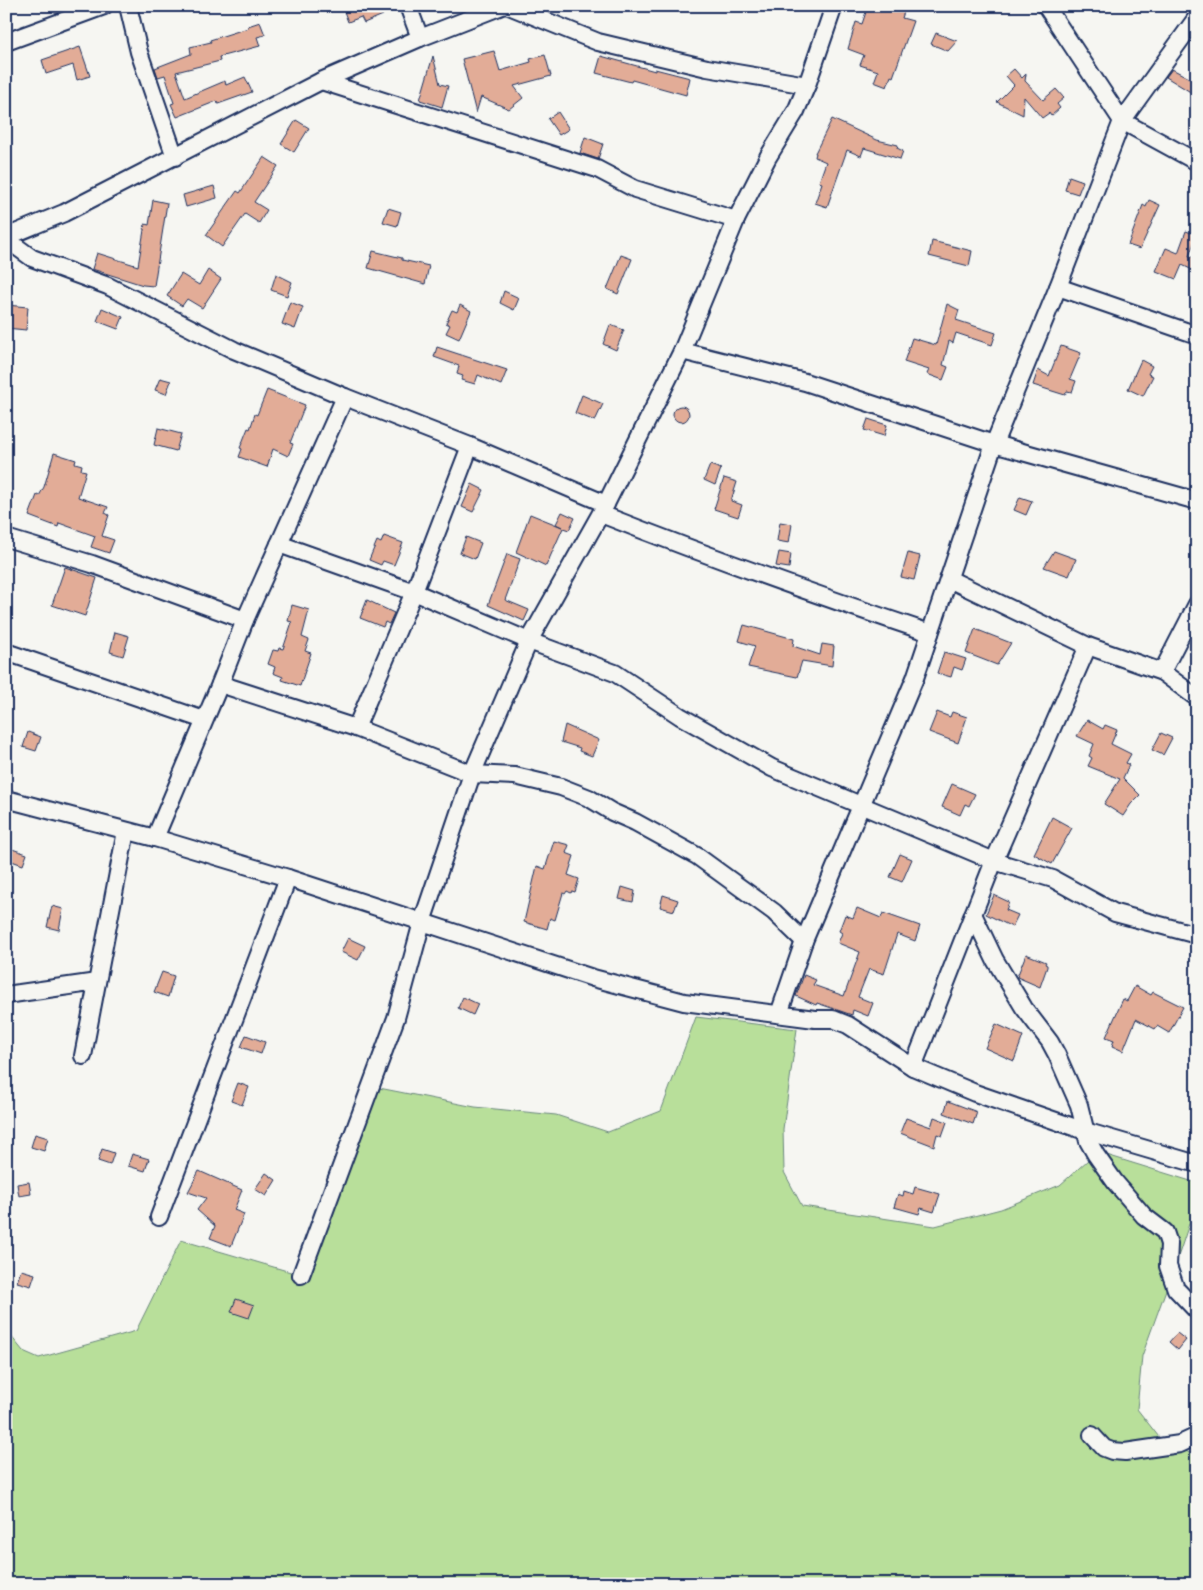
<svg xmlns="http://www.w3.org/2000/svg" width="1203" height="1590" viewBox="0 0 1203 1590" font-family="Mali,sans-serif">
	<style>
		.green { fill: #b8df9a; stroke: #6a877c }
		.building { fill: #e2ac97; stroke: #1b2f5e }
		.lines { fill: none; stroke-linecap: round; stroke-linejoin: round }
		.minor-casing { stroke: #1b2f5e; stroke-width: 20 }
		.minor { stroke: #f6f6f2; stroke-width: 16 }
	</style>
	<rect width="100%" height="100%" fill="#f6f6f2"/>
	<filter id="ink" filterUnits="userSpaceOnUse"><feTurbulence type="fractalNoise" baseFrequency=".02" numOctaves="2"/><feDisplacementMap in="SourceGraphic" scale="10" xChannelSelector="R" yChannelSelector="G"/><feConvolveMatrix kernelMatrix="1 2 1 2 8 2 1 2 1" color-interpolation-filters="sRGB"/></filter>
	<g filter="url(#ink)">
		<!-- green -->
		<polygon class="green" points="696,1017 797,1029 783,1129 784,1172 802,1206 935,1226 1001,1209 1060,1185 1097,1152 1197,1183 1197,1200 1180,1251 1142,1356 1137,1409 1162,1441 1197,1456 1197,1584 6,1584 6,1330 23,1351 39,1358 136,1331 181,1240 301,1275 374,1087 475,1107 556,1115 608,1132 661,1111"/>
		<!-- building -->
		<g class="building">
			<polygon points="342,6 386,6 380,9 383,15 364,23 361,17 348,22"/>
			<polygon points="868,6 906,6 902,18 913,21 893,77 891,76 887,87 874,82 878,71 860,65 864,55 848,49 856,22 862,24"/>
			<polygon points="260,22 265,35 257,37 260,46 219,57 220,61 176,72 185,98 225,81 226,85 245,77 252,92 218,104 217,101 177,117 171,104 174,103 165,75 158,77 155,68 191,54 190,47 211,42 210,40 248,28 248,26"/>
			<polygon points="936,33 957,41 948,51 931,44"/>
			<polygon points="80,47 90,76 77,80 73,65 46,74 42,60"/>
			<polygon points="494,51 500,71 531,62 530,59 545,55 551,76 514,86 523,98 509,109 481,97 476,113 462,59"/>
			<polygon points="433,56 440,84 448,86 442,107 420,100"/>
			<polygon points="601,56 655,71 655,69 690,78 686,95 632,80 631,82 596,73"/>
			<polygon points="1014,69 1022,78 1026,74 1025,81 1043,100 1056,89 1064,98 1057,104 1060,108 1051,116 1049,113 1042,118 1024,97 1023,115 997,102 1014,85 1006,76"/>
			<polygon points="1172,69 1197,82 1197,96 1166,77"/>
			<polygon points="558,112 569,129 559,135 548,119"/>
			<polygon points="832,119 877,140 898,145 897,148 903,151 900,159 864,148 861,156 847,150 827,207 815,203 822,183 819,182 826,162 815,157 816,153 815,153"/>
			<polygon points="296,120 309,128 294,152 281,144"/>
			<polygon points="585,137 603,144 598,159 580,153"/>
			<polygon points="264,157 278,166 254,202 267,210 259,223 245,214 222,247 206,235 237,191 240,193"/>
			<polygon points="1069,176 1083,181 1078,194 1065,190"/>
			<polygon points="214,186 217,198 186,207 183,195"/>
			<polygon points="153,200 167,203 154,286 143,285 92,269 97,253 138,266 145,224 149,225"/>
			<polygon points="1149,200 1160,205 1140,249 1128,245 1143,205 1146,207"/>
			<polygon points="388,208 401,212 397,226 383,222"/>
			<polygon points="1186,231 1197,235 1189,256 1197,259 1197,272 1182,265 1176,279 1156,271 1166,248 1178,253"/>
			<polygon points="932,241 972,251 969,266 929,256"/>
			<polygon points="373,251 402,258 402,260 429,266 425,284 368,268"/>
			<polygon points="621,255 632,259 618,294 607,289"/>
			<polygon points="208,270 221,279 202,308 187,299 182,306 167,296 181,274 199,285"/>
			<polygon points="276,274 292,282 287,296 271,290"/>
			<polygon points="504,291 519,298 514,310 500,303"/>
			<polygon points="290,302 303,307 295,329 282,324"/>
			<polygon points="947,304 959,310 956,320 996,333 992,345 956,333 953,343 949,341 943,365 948,367 943,380 927,374 929,370 904,362 912,338 936,345"/>
			<polygon points="6,305 28,307 26,330 6,328"/>
			<polygon points="460,305 471,311 459,339 446,333 450,325 446,323 452,310 457,312"/>
			<polygon points="102,308 123,317 118,329 97,321"/>
			<polygon points="610,325 624,330 616,350 603,344"/>
			<polygon points="1061,346 1081,353 1070,379 1076,381 1072,392 1067,391 1065,395 1033,385 1038,370 1049,376"/>
			<polygon points="437,347 507,370 501,385 478,375 475,384 461,380 463,376 457,374 459,366 434,357"/>
			<polygon points="1141,360 1152,366 1148,374 1153,376 1143,396 1128,389"/>
			<polygon points="160,378 171,381 166,394 155,390"/>
			<polygon points="267,390 305,405 290,443 293,444 288,456 273,449 267,467 239,457 242,449 240,448 248,428 250,429 255,414 257,415"/>
			<polygon points="582,395 603,404 595,421 575,413"/>
			<circle cx="681" cy="414" r="8"/>
			<polygon points="868,419 887,425 884,436 864,430"/>
			<polygon points="158,428 181,434 176,451 154,445"/>
			<polygon points="54,453 76,460 75,463 82,465 81,470 86,471 78,497 108,507 105,513 109,515 102,536 114,540 109,553 91,547 95,536 59,523 58,527 29,516 37,495 39,496 44,487"/>
			<polygon points="710,465 721,469 715,485 704,480"/>
			<polygon points="724,478 737,482 731,501 742,505 738,517 714,509"/>
			<polygon points="472,484 484,490 473,512 462,507"/>
			<polygon points="1020,497 1032,501 1026,515 1014,510"/>
			<polygon points="562,512 575,518 569,530 563,528 546,566 516,552 530,514 562,527 556,524"/>
			<polygon points="780,522 792,524 789,543 777,541"/>
			<polygon points="384,536 403,543 394,565 383,561 381,565 369,560 377,541 381,543"/>
			<polygon points="466,537 481,543 475,559 460,553"/>
			<polygon points="1054,551 1076,559 1069,576 1044,567"/>
			<polygon points="779,552 791,554 789,568 776,566"/>
			<polygon points="908,553 920,556 914,580 901,577"/>
			<polygon points="507,554 520,559 505,600 529,610 524,621 488,605"/>
			<polygon points="65,567 97,578 85,616 52,605"/>
			<polygon points="367,600 394,613 389,624 385,622 383,627 360,618"/>
			<polygon points="292,605 309,610 302,637 309,640 305,651 311,653 300,686 282,680 283,677 273,673 275,667 268,664 273,650 278,651 279,648 283,649 292,622 288,621"/>
			<polygon points="744,625 794,639 793,646 820,655 822,644 834,646 832,666 802,661 797,677 748,667 755,646 739,641"/>
			<polygon points="975,629 1011,643 997,665 966,653"/>
			<polygon points="115,632 129,636 123,656 110,652"/>
			<polygon points="944,652 966,659 962,670 954,667 951,677 937,673"/>
			<polygon points="937,712 950,717 952,712 967,717 958,743 929,732"/>
			<polygon points="1087,720 1103,729 1105,725 1117,730 1111,744 1131,754 1126,763 1129,765 1123,778 1140,795 1131,804 1123,816 1104,804 1120,779 1088,766 1092,758 1089,756 1094,744 1077,736"/>
			<polygon points="565,725 599,740 592,756 579,751 580,748 561,742"/>
			<polygon points="28,732 41,737 36,751 23,747"/>
			<polygon points="1161,733 1172,738 1163,755 1152,750"/>
			<polygon points="952,784 975,794 969,806 965,804 960,815 942,807"/>
			<polygon points="1052,817 1072,828 1052,864 1034,854"/>
			<polygon points="554,841 569,845 566,853 574,856 568,875 579,879 575,892 572,891 571,893 567,891 565,894 563,893 555,920 550,918 547,929 524,922 537,866 545,869"/>
			<polygon points="6,847 27,854 23,865 6,859"/>
			<polygon points="900,854 912,859 902,882 890,877"/>
			<polygon points="622,887 635,891 633,902 619,899"/>
			<polygon points="663,895 678,900 674,911 660,907"/>
			<polygon points="994,895 1009,902 1006,910 1018,915 1012,927 986,914"/>
			<polygon points="52,906 63,909 59,930 47,927"/>
			<polygon points="857,908 881,918 883,913 920,926 915,941 897,934 884,974 869,969 858,997 873,1003 868,1016 853,1010 852,1015 817,1003 816,1005 796,996 804,975 816,980 813,985 844,996 860,952 838,943 842,933 839,931 845,915 853,918"/>
			<polygon points="348,938 365,946 358,960 341,952"/>
			<polygon points="1026,954 1046,962 1045,964 1047,965 1047,967 1040,987 1017,977"/>
			<polygon points="162,972 174,976 168,997 154,992"/>
			<polygon points="1135,986 1151,995 1153,992 1183,1007 1169,1033 1157,1026 1155,1029 1136,1019 1123,1051 1112,1046 1114,1040 1106,1037 1123,999 1127,1001"/>
			<polygon points="463,997 478,1004 473,1015 458,1008"/>
			<polygon points="996,1024 1023,1036 1014,1061 985,1048"/>
			<polygon points="246,1035 265,1042 261,1054 241,1047"/>
			<polygon points="238,1083 249,1087 242,1105 231,1101"/>
			<polygon points="948,1101 977,1112 973,1124 944,1113"/>
			<polygon points="934,1117 947,1122 942,1136 937,1134 934,1146 900,1133 906,1118 931,1127"/>
			<polygon points="35,1134 48,1138 44,1151 31,1147"/>
			<polygon points="102,1149 114,1153 110,1165 98,1161"/>
			<polygon points="132,1154 149,1159 145,1171 128,1166"/>
			<polygon points="199,1171 242,1190 234,1210 244,1214 231,1246 210,1238 215,1226 197,1210 206,1198 188,1192"/>
			<polygon points="266,1173 276,1180 266,1196 255,1189"/>
			<polygon points="29,1182 31,1194 19,1196 17,1184"/>
			<polygon points="915,1187 940,1194 934,1212 921,1208 919,1214 894,1207 898,1194 903,1196 904,1191 913,1194"/>
			<polygon points="21,1270 35,1274 31,1286 17,1282"/>
			<polygon points="236,1299 254,1305 249,1318 231,1312"/>
			<polygon points="1177,1333 1186,1340 1178,1350 1169,1342"/>
		</g>
		<g class="lines">
			<defs>
				<g id="minor">
					<polyline points="128,6 139,52 175,157"/>
					<polyline points="408,6 420,38"/>
					<polyline points="509,6 598,42 707,68 807,85"/>
					<polyline points="1046,6 1122,121 1197,162"/>
					<polyline points="6,42 104,6"/>
					<polyline points="321,81 550,154 597,169 635,189 736,220"/>
					<polyline points="6,237 64,213 321,81 420,38 502,6"/>
					<polyline points="6,239 32,258 108,286 234,350 345,397 470,446 606,504"/>
					<polyline points="1058,287 1197,335"/>
					<polyline points="682,351 805,382 994,444 1197,501"/>
					<path d="M601 514C710 557 819 596 930 633"/>
					<polyline points="6,538 92,564 245,620"/>
					<polyline points="279,544 414,592 529,641 615,673 680,716 772,768 994,861 1053,879 1115,913 1197,935"/>
					<polyline points="949,579 1088,646 1162,672 1197,698"/>
					<polyline points="6,652 204,720"/>
					<polyline points="1162,672 1197,604"/>
					<polyline points="220,684 356,728 472,774 515,776 561,787 589,798 612,812 635,822 697,856 774,912 804,941"/>
					<polyline points="356,728 414,592 470,446"/>
					<polyline points="6,799 155,838 288,878 593,978 684,1002 815,1019 833,1019 848,1025 913,1067 975,1093 1085,1131 1197,1164"/>
					<polyline points="155,838 220,684 245,620 345,397"/>
					<polyline points="973,914 995,960 1024,1008 1050,1042 1057,1055 1079,1105 1088,1141 1096,1155 1115,1182 1144,1216 1165,1232 1169,1244 1168,1266 1176,1289 1197,1311"/>
					<polyline points="6,995 97,982"/>
					<polyline points="779,1014 804,941 915,678 994,444 1058,287 1122,121 1197,17"/>
					<polyline points="83,1056 126,831"/>
					<polyline points="913,1067 994,861 1088,646"/>
					<polyline points="159,1217 288,878"/>
					<polyline points="301,1275 396,1018 422,922 472,774 529,641 606,504 682,351 736,220 768,157 796,111 807,85 834,6"/>
					<polyline points="1092,1435 1104,1448 1112,1451 1125,1452 1180,1444 1197,1436"/>
				</g>
			</defs>
			<!-- minor casing -->
			<use href="#minor" class="minor-casing"/>
			<!-- minor -->
			<use href="#minor" class="minor"/>
		</g>
	</g>
	<!-- margin -->
	<rect width="1203" height="1590" fill="none" stroke="#f6f6f2" stroke-width="25"/>
	<rect x="12" y="12" width="1178" height="1565" fill="none" stroke="#1b2f5e" stroke-width="2" filter="url(#ink)"/>
</svg>
